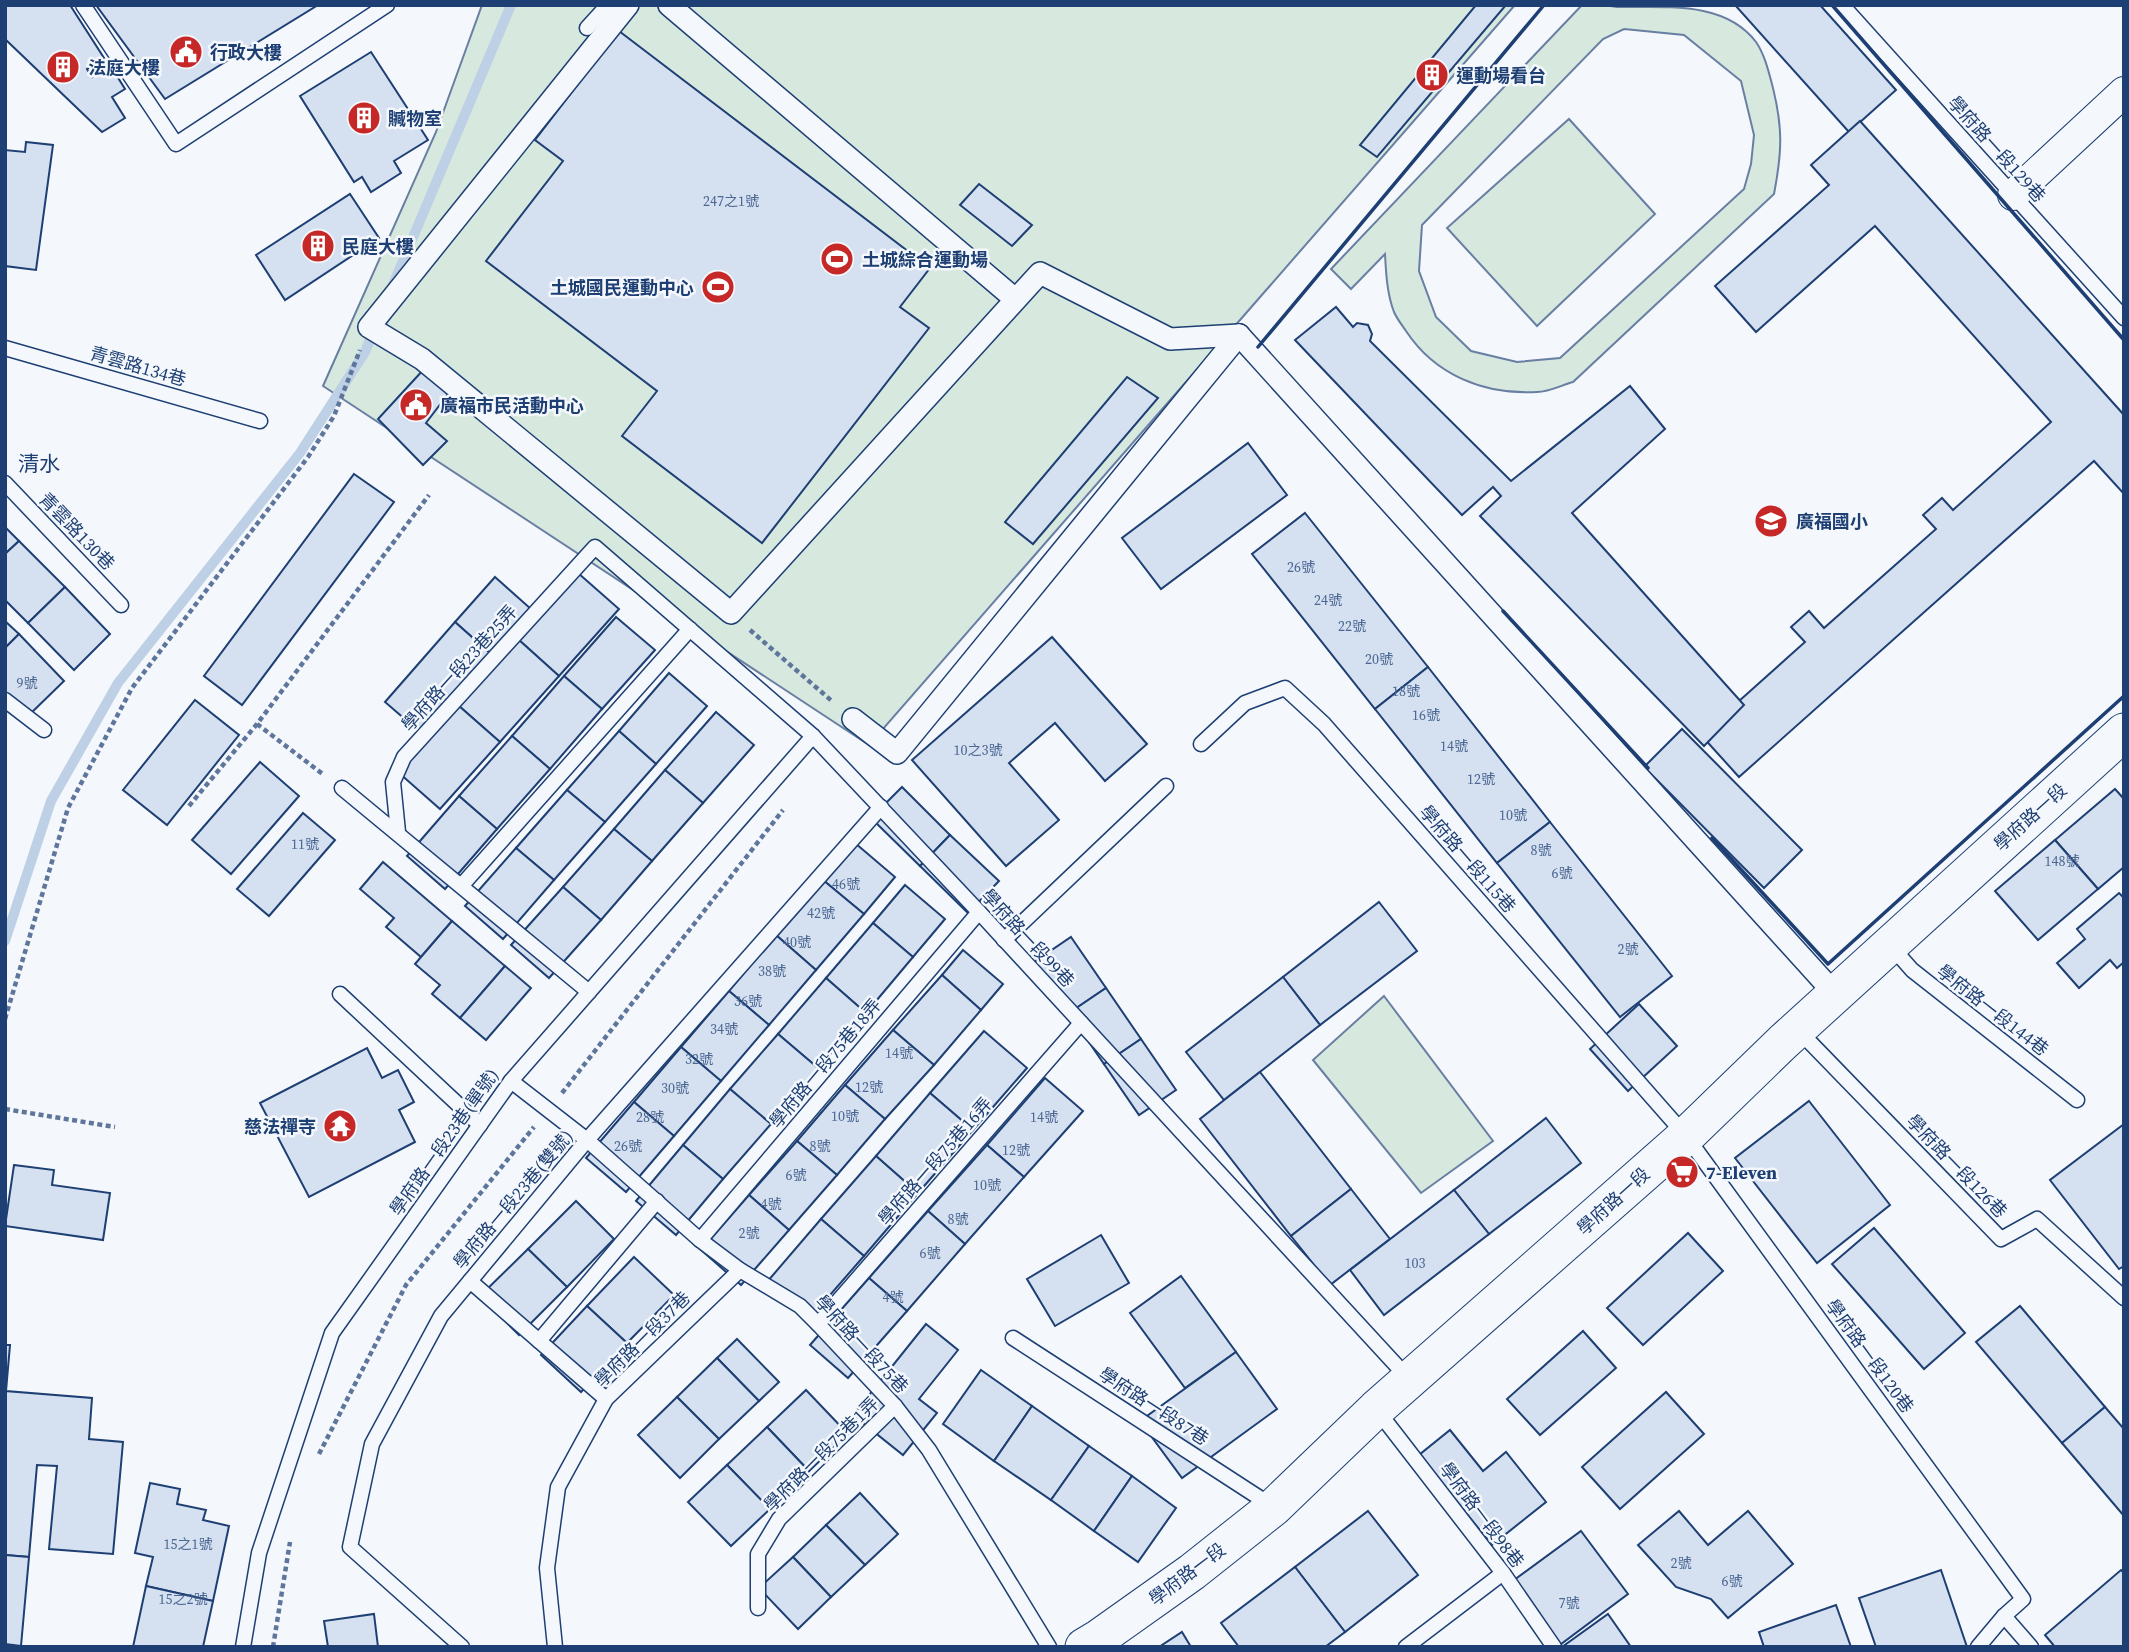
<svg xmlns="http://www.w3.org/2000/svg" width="2129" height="1652" viewBox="0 0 2129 1652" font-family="'Source Serif 4','Noto Sans TC',serif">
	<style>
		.green { fill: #d7e8df; stroke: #687fa3; stroke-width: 2; fill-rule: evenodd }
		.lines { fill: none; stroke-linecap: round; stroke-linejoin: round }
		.stream { stroke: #bed0e5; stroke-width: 10 }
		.building { fill: #d5e0f0; stroke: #1d3f73; stroke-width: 2 }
		.service-casing { stroke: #1d3f73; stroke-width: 17 }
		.pedestrian-casing { stroke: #1d3f73; stroke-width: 24 }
		.minor-casing { stroke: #1d3f73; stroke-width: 32 }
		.tertiary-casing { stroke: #1d3f73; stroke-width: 39 }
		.path { stroke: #5e769c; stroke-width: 4.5; stroke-dasharray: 5 3.5; stroke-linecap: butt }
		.service { stroke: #f4f7fb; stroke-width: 14 }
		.pedestrian { stroke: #f4f7fb; stroke-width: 21 }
		.minor { stroke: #f4f7fb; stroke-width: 30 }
		.tertiary { stroke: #f4f7fb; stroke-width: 37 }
		.wall { stroke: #1d3f73; stroke-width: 3.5 }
		.labels { text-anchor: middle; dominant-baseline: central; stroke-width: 5; stroke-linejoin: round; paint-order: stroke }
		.number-label { font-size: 14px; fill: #4b6792 }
		.poi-label { font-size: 18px; font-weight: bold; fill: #1d3f73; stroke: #f4f7fb; text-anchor: start }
		.street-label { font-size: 18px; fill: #1d3f73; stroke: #f4f7fb }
		.quarter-label { font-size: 21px; fill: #1d3f73; stroke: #f4f7fb }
	</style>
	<rect width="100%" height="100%" fill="#f4f7fb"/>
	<!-- green -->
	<g class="green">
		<polygon points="482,5 1515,5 869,745 323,386 436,132"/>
		<path d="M1582 5C1593 5 1611 6 1617 7 1664 8 1724 0 1756 42 1765 55 1769 73 1773 88 1783 129 1782 152 1774 194L1573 382C1562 385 1549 392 1537 392 1484 395 1435 375 1406 331 1402 325 1397 319 1394 312 1387 294 1386 273 1385 254L1351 289 1331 269ZM1624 29 1684 35 1741 81 1754 135 1751 164 1744 189 1560 358 1517 362 1471 351 1436 317 1419 271 1422 225 1603 39Z"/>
		<polygon points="1569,119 1655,214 1537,326 1447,228"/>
		<polygon points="1384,996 1493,1141 1421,1193 1313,1060"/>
	</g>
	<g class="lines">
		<!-- stream -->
		<g class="stream">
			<polyline points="392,287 511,5"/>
			<polyline points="5,941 51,801 118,683 300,453 365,352 374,330"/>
		</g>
	</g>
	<!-- building -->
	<g class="building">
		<polygon points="5,5 70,5 104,58 87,69 92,77 110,65 125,89 112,97 125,118 102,132 5,39"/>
		<polygon points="96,5 318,5 165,99"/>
		<polygon points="1476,5 1506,5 1377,157 1360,145"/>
		<polygon points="1735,5 1820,5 1896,90 1849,132"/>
		<polygon points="619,31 930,268 900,307 929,328 762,543 622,436 657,391 486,261 563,161 535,140"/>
		<polygon points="371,52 428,140 394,161 401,173 371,192 362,177 354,182 300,96"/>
		<polygon points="1860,121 2124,415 2124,494 2094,461 1739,777 1701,735 1805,642 1791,627 1809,611 1824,628 1936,529 1923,515 1942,498 1953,510 2051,422 1875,226 1756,332 1715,286 1829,185 1811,165"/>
		<polygon points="26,142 53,145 36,270 5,266 5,150 25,152"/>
		<polygon points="979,184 1032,225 1012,246 960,205"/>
		<polygon points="350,194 379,238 285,300 256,255"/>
		<polygon points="1336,307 1353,327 1357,323 1368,325 1372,334 1370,341 1511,481 1630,386 1665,429 1572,513 1744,705 1704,746 1480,516 1501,496 1493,487 1462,515 1295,340"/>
		<polygon points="425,368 451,390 426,423 447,441 423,465 378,419"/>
		<polygon points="1127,377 1158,398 1033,544 1005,522"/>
		<polygon points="1248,443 1287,495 1161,589 1122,538"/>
		<polygon points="354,474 394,502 242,705 204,676"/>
		<polygon points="1305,513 1428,667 1375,709 1252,554"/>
		<polygon points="5,527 19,541 5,554"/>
		<polygon points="19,541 65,587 28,623 5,600 5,554"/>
		<polygon points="578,573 619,609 559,676 519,640"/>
		<polygon points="495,577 531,609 491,654 455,622"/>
		<polygon points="65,587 110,634 74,670 28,623"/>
		<polygon points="616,617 655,650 602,709 564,676"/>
		<polygon points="5,621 19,634 5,648"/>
		<polygon points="455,622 491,654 421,733 385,702"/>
		<polygon points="19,634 64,681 27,717 5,694 5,648"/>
		<polygon points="1052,637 1147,744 1105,781 1055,723 1009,763 1059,820 1006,866 912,760"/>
		<polygon points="519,640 559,676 500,742 459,706"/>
		<polygon points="1428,667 1550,822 1497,863 1375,709"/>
		<polygon points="669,673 707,706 656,764 619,731"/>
		<polygon points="564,676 602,709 550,769 512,736"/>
		<polygon points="195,700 239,735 167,825 123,790"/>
		<polygon points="459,706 500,742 440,809 399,773"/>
		<polygon points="716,712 754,745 703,803 665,770"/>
		<polygon points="1682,729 1802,850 1764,888 1644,767"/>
		<polygon points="619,731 656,764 605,822 567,790"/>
		<polygon points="512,736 550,769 497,829 459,796"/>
		<polygon points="260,762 299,796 231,874 192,840"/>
		<polygon points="665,770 703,803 652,861 614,829"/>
		<polygon points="902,787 950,835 920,866 871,818"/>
		<polygon points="2115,789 2124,799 2124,867 2098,889 2055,840"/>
		<polygon points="567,790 605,822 554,880 516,848"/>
		<polygon points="459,796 497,829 445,889 407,856"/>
		<polygon points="303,813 335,840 269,916 237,889"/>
		<polygon points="1550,822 1672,976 1620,1017 1497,863"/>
		<polygon points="614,829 652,861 601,920 563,887"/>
		<polygon points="950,835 999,881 968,913 920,866"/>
		<polygon points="2055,840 2098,889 2038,940 1995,891"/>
		<polygon points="855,843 895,877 864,914 823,880"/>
		<polygon points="516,848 554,880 503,939 465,906"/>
		<polygon points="383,862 452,921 421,957 386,927 394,918 360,889"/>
		<polygon points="823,880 864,914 816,970 776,935"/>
		<polygon points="905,885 945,919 913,957 873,923"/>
		<polygon points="563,887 601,920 549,978 511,945"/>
		<polygon points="2119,893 2124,898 2124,962 2117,968 2110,960 2079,988 2057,963 2085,939 2077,929"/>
		<polygon points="1379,902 1417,951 1320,1025 1283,977"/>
		<polygon points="452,921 505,966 460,1018 432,994 440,985 415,964"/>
		<polygon points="873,923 913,957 866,1013 826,978"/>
		<polygon points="776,935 816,970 769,1025 729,991"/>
		<polygon points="1071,937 1106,988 1069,1013 1034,962"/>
		<polygon points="963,950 1003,984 981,1010 942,975"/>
		<polygon points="505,966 531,988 486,1040 460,1018"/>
		<polygon points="942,975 981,1010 934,1065 893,1030"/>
		<polygon points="1283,977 1320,1025 1224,1100 1186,1052"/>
		<polygon points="826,978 866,1013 818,1068 778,1034"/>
		<polygon points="1106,988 1141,1039 1104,1064 1069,1013"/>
		<polygon points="729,991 769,1025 721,1081 681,1047"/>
		<polygon points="1639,1004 1677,1046 1628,1091 1590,1049"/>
		<polygon points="893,1030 934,1065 885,1119 845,1085"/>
		<polygon points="984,1031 1027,1068 973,1130 930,1093"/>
		<polygon points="778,1034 818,1068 771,1124 730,1089"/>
		<polygon points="1141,1039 1176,1090 1139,1115 1104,1064"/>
		<polygon points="681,1047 721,1081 674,1136 634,1102"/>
		<polygon points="367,1048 382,1078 398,1070 414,1102 399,1110 415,1142 309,1197 260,1103"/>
		<polygon points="1260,1072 1351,1189 1291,1236 1200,1119"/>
		<polygon points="1045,1078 1083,1111 1024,1177 987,1145"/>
		<polygon points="845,1085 885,1119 837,1175 797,1141"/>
		<polygon points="730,1089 771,1124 723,1179 683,1145"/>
		<polygon points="930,1093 973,1130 918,1193 876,1156"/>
		<polygon points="1809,1101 1890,1205 1817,1263 1735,1158"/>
		<polygon points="634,1102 674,1136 626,1192 586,1158"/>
		<polygon points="1546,1118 1581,1163 1489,1234 1454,1190"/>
		<polygon points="2124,1124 2124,1266 2119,1269 2050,1180"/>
		<polygon points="797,1141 837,1175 789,1230 749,1195"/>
		<polygon points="683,1145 723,1179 676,1235 636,1201"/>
		<polygon points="987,1145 1024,1177 965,1244 928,1211"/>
		<polygon points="876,1156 918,1193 864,1256 821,1219"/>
		<polygon points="14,1165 54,1170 52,1185 110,1193 103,1240 5,1226"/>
		<polygon points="1351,1189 1390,1239 1330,1285 1291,1236"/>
		<polygon points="1454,1190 1489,1234 1384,1315 1350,1270"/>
		<polygon points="749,1195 789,1230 741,1285 701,1250"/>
		<polygon points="576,1201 614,1239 567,1287 528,1249"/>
		<polygon points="928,1211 965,1244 907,1311 869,1278"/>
		<polygon points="821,1219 864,1256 810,1318 767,1282"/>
		<polygon points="1874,1228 1965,1333 1924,1369 1832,1264"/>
		<polygon points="1688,1233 1723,1271 1643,1345 1607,1308"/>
		<polygon points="1101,1235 1129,1283 1055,1326 1027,1279"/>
		<polygon points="528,1249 567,1287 519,1335 480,1296"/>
		<polygon points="634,1257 674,1295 627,1343 587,1306"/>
		<polygon points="1181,1276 1236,1352 1185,1388 1130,1313"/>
		<polygon points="869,1278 907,1311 848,1378 810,1345"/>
		<polygon points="587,1306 627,1343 581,1392 541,1355"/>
		<polygon points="2020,1306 2105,1407 2062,1443 1976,1342"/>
		<polygon points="926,1324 958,1350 919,1399 937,1413 903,1455 853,1415"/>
		<polygon points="1583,1331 1616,1368 1540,1435 1507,1399"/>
		<polygon points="737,1339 779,1382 759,1401 717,1358"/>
		<polygon points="5,1345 10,1345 6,1391 92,1398 89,1439 123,1442 113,1554 49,1549 57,1466 37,1465 29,1557 5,1555"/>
		<polygon points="1236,1352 1277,1409 1182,1478 1140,1421"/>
		<polygon points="717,1358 759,1401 719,1439 677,1397"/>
		<polygon points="981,1370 1032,1406 994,1461 943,1424"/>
		<polygon points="806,1390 848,1434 809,1471 767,1427"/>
		<polygon points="1666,1392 1704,1434 1620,1509 1582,1467"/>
		<polygon points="677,1397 719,1439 680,1478 638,1435"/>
		<polygon points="1032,1406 1089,1446 1051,1500 994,1461"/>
		<polygon points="2105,1407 2124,1429 2124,1516 2062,1443"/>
		<polygon points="767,1427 809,1471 770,1509 727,1465"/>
		<polygon points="1450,1430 1483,1471 1506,1452 1546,1502 1492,1545 1419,1455"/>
		<polygon points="1089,1446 1132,1476 1094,1531 1051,1500"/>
		<polygon points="727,1465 770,1509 731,1546 688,1502"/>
		<polygon points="1132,1476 1176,1508 1138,1562 1094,1531"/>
		<polygon points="150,1483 180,1489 177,1504 206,1510 203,1520 229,1526 213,1601 146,1586 153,1557 135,1553"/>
		<polygon points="860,1493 898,1534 865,1565 826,1525"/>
		<polygon points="1368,1511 1418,1575 1345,1632 1295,1567"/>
		<polygon points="1679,1511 1708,1545 1748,1511 1793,1564 1728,1618 1711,1599 1676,1587 1638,1545"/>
		<polygon points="826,1525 865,1565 831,1597 793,1557"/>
		<polygon points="1581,1531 1628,1594 1557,1647 1510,1583"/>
		<polygon points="5,1555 29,1557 21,1646 5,1644"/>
		<polygon points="793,1557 831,1597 798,1629 759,1588"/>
		<polygon points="1295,1567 1345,1632 1325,1647 1239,1647 1221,1623"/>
		<polygon points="1941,1570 1967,1647 1876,1647 1859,1598"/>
		<polygon points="2121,1570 2124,1573 2124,1646 2055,1647 2045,1635"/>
		<polygon points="146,1586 213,1601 203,1647 133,1647"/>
		<polygon points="1836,1605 1851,1647 1764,1647 1759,1632"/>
		<polygon points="374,1614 378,1647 328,1647 324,1621"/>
		<polygon points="1608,1614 1631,1647 1562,1647"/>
		<polygon points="1182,1632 1191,1647 1159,1647"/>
	</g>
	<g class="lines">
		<defs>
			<g id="service">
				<polyline points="83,5 176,144 387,5"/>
				<polyline points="1842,5 2124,318"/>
				<polyline points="587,28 608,5"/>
				<polyline points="5,348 260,421"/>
				<polyline points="5,483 121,605"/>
				<polyline points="5,700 44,730"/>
				<polyline points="1201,744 1245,703 1285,688 1324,724 1686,1136 2023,1599 2004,1616 1978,1647"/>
				<polyline points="342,788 589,992"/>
				<polyline points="398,832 393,782 404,757 595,547 813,736 979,912 1408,1378"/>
				<polyline points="462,885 690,629"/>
				<polyline points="1004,940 1166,786"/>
				<polyline points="1890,945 1912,970 2077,1100"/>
				<polyline points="340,994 480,1125"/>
				<polyline points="1804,1036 2001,1239 2037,1219 2124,1298"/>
				<polyline points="511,1081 587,1140 700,1240 740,1270 800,1306 818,1324 895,1406 929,1450 1049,1647"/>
				<polyline points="700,1240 979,912"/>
				<polyline points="470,1281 606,1399"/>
				<polyline points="818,1324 1081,1023"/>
				<polyline points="1013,1338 1272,1506"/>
				<polyline points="539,1341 657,1201"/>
				<polyline points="1377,1410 1503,1573 1554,1647"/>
				<polyline points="758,1608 758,1554 779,1519 895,1406"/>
				<polyline points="2004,1616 2031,1647"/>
				<polyline points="243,1647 259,1553 332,1333 511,1081 813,736"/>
				<polyline points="462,1647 350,1547 372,1444 441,1316 587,1140 881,807"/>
				<polyline points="555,1647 547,1568 558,1487 606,1399 740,1270"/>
				<polyline points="1406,1647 1503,1573"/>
			</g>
			<g id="pedestrian">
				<polyline points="628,5 369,327 422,359 731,613 1040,273 1170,339 1239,335"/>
				<polyline points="669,5 1015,299"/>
				<polyline points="1239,335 1836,995"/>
				<polyline points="853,719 897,753 1239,335"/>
			</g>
			<polyline id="minor" points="2013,195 2124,92"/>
			<polyline id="tertiary" points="1084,1647 1099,1638 1192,1572 1274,1507 1376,1409 1686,1136 1783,1042 2124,732"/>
		</defs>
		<!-- service casing -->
		<use href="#service" class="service-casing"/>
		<!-- pedestrian casing -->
		<use href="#pedestrian" class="pedestrian-casing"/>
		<!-- minor casing -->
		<use href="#minor" class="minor-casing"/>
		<!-- tertiary casing -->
		<use href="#tertiary" class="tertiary-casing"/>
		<!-- path -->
		<g class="path">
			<polyline points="750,630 833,702"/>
			<polyline points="257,724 324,775"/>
			<polyline points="189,806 257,724 429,495"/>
			<polyline points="5,1019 68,808 132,688 308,457 334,416 360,350"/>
			<polyline points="562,1093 783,810"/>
			<polyline points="5,1109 115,1127"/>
			<polyline points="319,1454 406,1285 534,1127"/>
			<polyline points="273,1647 290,1542"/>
		</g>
		<!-- service -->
		<use href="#service" class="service"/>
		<!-- pedestrian -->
		<use href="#pedestrian" class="pedestrian"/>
		<!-- minor -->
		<use href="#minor" class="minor"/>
		<!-- tertiary -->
		<use href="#tertiary" class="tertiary"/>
		<!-- wall -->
		<g class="wall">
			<polyline points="1832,5 2124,340"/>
			<polyline points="1258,347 1544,5"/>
			<polyline points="1503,611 1648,768"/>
			<polyline points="1712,838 1828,964 2124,696"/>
		</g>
	</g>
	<!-- icons -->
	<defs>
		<symbol id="civic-disc" viewBox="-11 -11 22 22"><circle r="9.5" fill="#c62828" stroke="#f4f7fb"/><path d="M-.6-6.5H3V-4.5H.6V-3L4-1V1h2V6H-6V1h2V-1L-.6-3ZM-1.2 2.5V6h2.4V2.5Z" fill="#fff"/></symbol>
		<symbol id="building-disc" viewBox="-11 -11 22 22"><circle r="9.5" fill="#c62828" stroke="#f4f7fb"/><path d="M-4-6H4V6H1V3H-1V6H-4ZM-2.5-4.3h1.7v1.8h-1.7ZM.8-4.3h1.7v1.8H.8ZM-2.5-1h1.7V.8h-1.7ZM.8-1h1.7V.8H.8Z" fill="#fff"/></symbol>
		<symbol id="stadium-disc" viewBox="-11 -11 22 22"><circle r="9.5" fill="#c62828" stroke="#f4f7fb"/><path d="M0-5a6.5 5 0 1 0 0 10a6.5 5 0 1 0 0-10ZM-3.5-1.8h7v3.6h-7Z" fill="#fff"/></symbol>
		<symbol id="school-disc" viewBox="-11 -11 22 22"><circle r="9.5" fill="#c62828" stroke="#f4f7fb"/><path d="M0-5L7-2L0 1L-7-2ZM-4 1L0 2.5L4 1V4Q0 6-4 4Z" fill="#fff"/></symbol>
		<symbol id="temple-disc" viewBox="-11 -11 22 22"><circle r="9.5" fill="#c62828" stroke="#f4f7fb"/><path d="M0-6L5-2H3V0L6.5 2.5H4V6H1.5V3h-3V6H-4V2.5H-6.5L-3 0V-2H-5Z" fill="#fff"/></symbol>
		<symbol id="supermarket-disc" viewBox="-11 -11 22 22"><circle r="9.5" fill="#c62828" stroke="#f4f7fb"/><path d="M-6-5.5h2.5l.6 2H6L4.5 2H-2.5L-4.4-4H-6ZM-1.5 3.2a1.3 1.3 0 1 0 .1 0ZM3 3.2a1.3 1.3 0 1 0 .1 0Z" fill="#fff"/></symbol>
	</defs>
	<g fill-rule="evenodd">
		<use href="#civic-disc" x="167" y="33" width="38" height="38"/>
		<use href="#building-disc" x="44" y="48" width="38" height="38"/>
		<use href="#building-disc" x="1413" y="56" width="38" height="38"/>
		<use href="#building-disc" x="345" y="99" width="38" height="38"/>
		<use href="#building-disc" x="299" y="227" width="38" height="38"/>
		<use href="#stadium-disc" x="818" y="240" width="38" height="38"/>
		<use href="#stadium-disc" x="699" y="268" width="38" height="38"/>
		<use href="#civic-disc" x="397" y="386" width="38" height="38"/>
		<use href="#school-disc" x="1752" y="502" width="38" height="38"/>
		<use href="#temple-disc" x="321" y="1107" width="38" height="38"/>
		<use href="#supermarket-disc" x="1663" y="1153" width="38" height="38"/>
	</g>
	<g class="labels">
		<!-- number labels -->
		<g class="number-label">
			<text x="731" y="201">247之1號</text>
			<text x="1301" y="567">26號</text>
			<text x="1328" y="600">24號</text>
			<text x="1352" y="626">22號</text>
			<text x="1379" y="659">20號</text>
			<text x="27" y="683">9號</text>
			<text x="1406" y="691">18號</text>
			<text x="1426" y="715">16號</text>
			<text x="1454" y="746">14號</text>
			<text x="978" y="750">10之3號</text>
			<text x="1481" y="779">12號</text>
			<text x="1513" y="815">10號</text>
			<text x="305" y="844">11號</text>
			<text x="1541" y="850">8號</text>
			<text x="2062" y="861">148號</text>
			<text x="1562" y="873">6號</text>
			<text x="846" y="884">46號</text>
			<text x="821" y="913">42號</text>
			<text x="797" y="942">40號</text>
			<text x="1628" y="949">2號</text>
			<text x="772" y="971">38號</text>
			<text x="748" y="1001">36號</text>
			<text x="724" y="1029">34號</text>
			<text x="899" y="1053">14號</text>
			<text x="699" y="1059">32號</text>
			<text x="869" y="1087">12號</text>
			<text x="675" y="1088">30號</text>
			<text x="845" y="1116">10號</text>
			<text x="650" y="1117">28號</text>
			<text x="1044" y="1117">14號</text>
			<text x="628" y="1146">26號</text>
			<text x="820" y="1146">8號</text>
			<text x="1016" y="1150">12號</text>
			<text x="796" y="1175">6號</text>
			<text x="987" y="1185">10號</text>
			<text x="771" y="1204">4號</text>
			<text x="958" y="1219">8號</text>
			<text x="749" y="1233">2號</text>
			<text x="930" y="1253">6號</text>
			<text x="1415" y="1263">103</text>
			<text x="893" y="1297">4號</text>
			<text x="188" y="1544">15之1號</text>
			<text x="1681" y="1563">2號</text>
			<text x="1732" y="1581">6號</text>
			<text x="183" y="1599">15之2號</text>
			<text x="1569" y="1603">7號</text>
		</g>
		<!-- poi labels -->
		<g class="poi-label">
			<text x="210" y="52">行政大樓</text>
			<text x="88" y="67">法庭大樓</text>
			<text x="1456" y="75">運動場看台</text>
			<text x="388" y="118">贓物室</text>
			<text x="342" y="246">民庭大樓</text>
			<text x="862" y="259">土城綜合運動場</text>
			<text x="694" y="287" text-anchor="end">土城國民運動中心</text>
			<text x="440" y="405">廣福市民活動中心</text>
			<text x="1796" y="521">廣福國小</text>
			<text x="316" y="1126" text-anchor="end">慈法禪寺</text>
			<text x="1706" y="1172">7-Eleven</text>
		</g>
		<!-- street labels -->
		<g class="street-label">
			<text transform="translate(1997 149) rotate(48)">學府路一段129巷</text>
			<text transform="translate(138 366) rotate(16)">青雲路134巷</text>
			<text transform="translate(77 531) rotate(46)">青雲路130巷</text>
			<text transform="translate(459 668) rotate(-48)">學府路一段23巷25弄</text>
			<text transform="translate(2030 817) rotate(-42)">學府路一段</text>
			<text transform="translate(1468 859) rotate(49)">學府路一段115巷</text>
			<text transform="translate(1028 938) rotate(47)">學府路一段99巷</text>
			<text transform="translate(1993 1010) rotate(38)">學府路一段144巷</text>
			<text transform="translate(825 1063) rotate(-50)">學府路一段75巷18弄</text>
			<text transform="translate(444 1142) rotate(-55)">學府路一段23巷(單號)</text>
			<text transform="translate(935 1161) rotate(-49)">學府路一段75巷16弄</text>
			<text transform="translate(1957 1166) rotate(46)">學府路一段126巷</text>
			<text transform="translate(513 1199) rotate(-50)">學府路一段23巷(雙號)</text>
			<text transform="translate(1613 1201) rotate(-42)">學府路一段</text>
			<text transform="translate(642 1339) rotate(-45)">學府路一段37巷</text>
			<text transform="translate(862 1344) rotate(47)">學府路一段75巷</text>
			<text transform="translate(1870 1356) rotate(54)">學府路一段120巷</text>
			<text transform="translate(1154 1406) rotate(33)">學府路一段87巷</text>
			<text transform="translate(821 1454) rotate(-45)">學府路一段75巷1弄</text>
			<text transform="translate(1482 1515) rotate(53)">學府路一段98巷</text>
			<text transform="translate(1187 1574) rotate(-37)">學府路一段</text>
		</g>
		<!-- quarter labels -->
		<g class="quarter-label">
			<text x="39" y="463">清水</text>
		</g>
	</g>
	<!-- border -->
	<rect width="2129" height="1652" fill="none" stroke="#1d3f73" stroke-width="14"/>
</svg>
